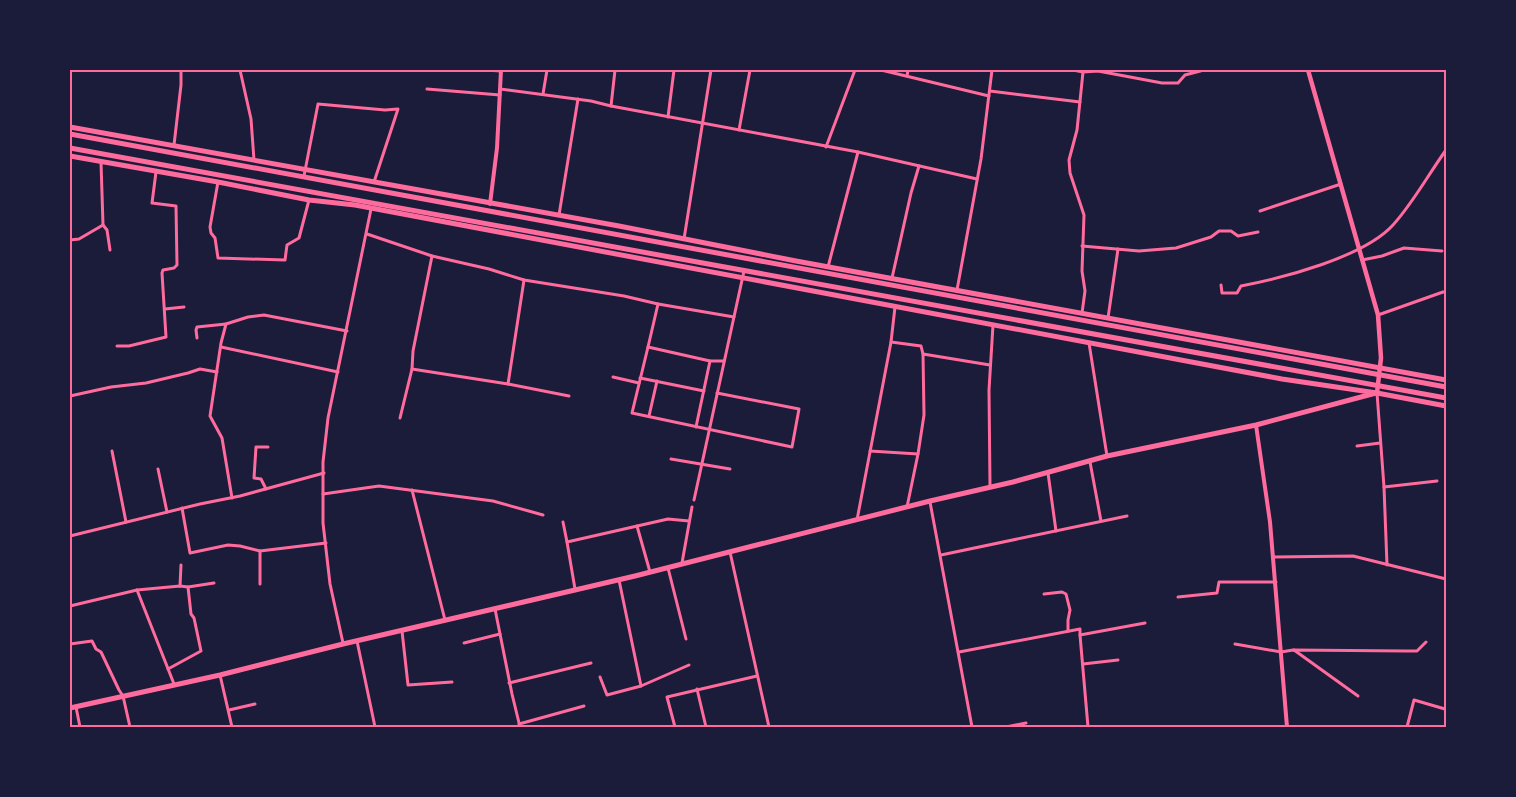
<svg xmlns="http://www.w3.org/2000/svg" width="1516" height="797" viewBox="0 0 1516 797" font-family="'Fira Sans',sans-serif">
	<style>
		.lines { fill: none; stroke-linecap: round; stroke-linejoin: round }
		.minor { stroke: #ff6b9d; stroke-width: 3 }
		.tertiary { stroke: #ff6b9d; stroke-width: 4 }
		.secondary { stroke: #ff6b9d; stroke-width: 4.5 }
		.primary { stroke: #ff6b9d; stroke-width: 5 }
		.trunk { stroke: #ff6b9d; stroke-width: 5 }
		.neatline { fill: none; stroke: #ff6b9d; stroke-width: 2 }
	</style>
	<rect width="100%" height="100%" fill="#1b1b3a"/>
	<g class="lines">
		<!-- minor -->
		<g class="minor">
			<polyline points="240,70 251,119 254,160"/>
			<polyline points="485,70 501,71"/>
			<polyline points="881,70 989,96"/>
			<polyline points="1073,70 1083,72"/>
			<polyline points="907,76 908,70"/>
			<polyline points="427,89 500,95"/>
			<polyline points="500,89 591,101 611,106 858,152 977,179"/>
			<polyline points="990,91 1080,102"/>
			<polyline points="543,94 547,70"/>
			<polyline points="611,106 615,70"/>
			<polyline points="668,117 674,70"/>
			<polyline points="739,130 750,70"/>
			<polyline points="174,145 181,85 181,70"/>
			<polyline points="826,147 855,70"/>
			<polyline points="304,176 318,104 385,110 398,109 374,182"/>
			<polyline points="218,182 210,227 211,233 215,238 218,258 285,260 287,245 299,238 309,200"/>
			<polyline points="1260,211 1341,184"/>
			<polyline points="559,215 578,99"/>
			<polyline points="103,225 107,230 110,250"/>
			<polyline points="367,234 432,256 489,269 524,280 624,296 658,304 648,347"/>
			<polyline points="684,239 711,70"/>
			<polyline points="70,240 79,239 103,225 101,162"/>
			<polyline points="1082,246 1139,251 1176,248 1211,237 1219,231 1231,231 1238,236 1258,232"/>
			<polyline points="432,256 413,351 412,369 508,384 524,280"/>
			<polyline points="1362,260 1382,256 1404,248 1442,251"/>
			<polyline points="828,267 858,152"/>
			<polyline points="892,278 911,193 919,166"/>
			<path d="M1221 285 1222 293H1237L1241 286C1283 278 1364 257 1393 225 1413 203 1428 175 1446 150"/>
			<polyline points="957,290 981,159 992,70"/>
			<polyline points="658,304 734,317"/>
			<polyline points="165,309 184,307"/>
			<polyline points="1082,313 1085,291 1082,271 1084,215 1070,173 1069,160 1077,130 1083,72 1098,71 1162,83 1178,83 1185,75 1204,70"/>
			<polyline points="1378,315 1443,292 1446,292"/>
			<polyline points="1108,318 1118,249"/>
			<polyline points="197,338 196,330 197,327 226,324"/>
			<polyline points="891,342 921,346 923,354"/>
			<polyline points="1089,343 1107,456"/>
			<polyline points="117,346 129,346 166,337 162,273 163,270 174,268 177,265 176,206 152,203 156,172"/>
			<polyline points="221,347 338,372"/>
			<polyline points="710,361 648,347 632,413 792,447 799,409 717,393"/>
			<polyline points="613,377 639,383"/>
			<polyline points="640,378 704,391"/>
			<polyline points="508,384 569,396"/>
			<polyline points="1377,393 1384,487 1387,565"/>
			<polyline points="70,396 111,387 146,383 188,373 200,369 217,372"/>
			<polyline points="649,416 657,381"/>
			<polyline points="400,418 412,369"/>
			<polyline points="696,427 710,361 724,361"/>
			<polyline points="1357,446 1380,443"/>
			<polyline points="112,451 126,522"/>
			<polyline points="870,451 918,454"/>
			<polyline points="671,459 730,469"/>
			<polyline points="1090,462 1101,521"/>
			<polyline points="158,469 167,512"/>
			<polyline points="1048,473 1056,531"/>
			<polyline points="990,486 989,390 993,325"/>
			<polyline points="1384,487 1437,481"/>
			<polyline points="266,489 261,479 254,478 256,447 268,447"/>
			<polyline points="412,490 445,620"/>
			<polyline points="323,494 379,486 493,501 543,515"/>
			<polyline points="232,498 222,438 210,416 221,343 226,324 248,317 264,315 347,331"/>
			<polyline points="694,500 744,271"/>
			<polyline points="930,502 972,727"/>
			<polyline points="907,507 918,454 924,415 923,354 990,365"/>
			<polyline points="182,508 190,553 228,545 240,546 260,551"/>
			<polyline points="857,520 891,342 895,307"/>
			<polyline points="563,522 567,542 668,519 689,521"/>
			<polyline points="637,526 650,572"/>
			<polyline points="70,536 200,504 240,496 324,473"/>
			<polyline points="567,542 575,589"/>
			<polyline points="730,552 769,727"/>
			<polyline points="941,555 1127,516"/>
			<polyline points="1274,557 1353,556 1446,579"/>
			<polyline points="682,563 692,507"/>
			<polyline points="668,568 686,639"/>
			<polyline points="260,584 260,551 326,543"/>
			<polyline points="180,586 181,565"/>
			<polyline points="137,590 174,684"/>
			<polyline points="1044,594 1062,592 1066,594 1070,610 1068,620 1068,631"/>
			<polyline points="1178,597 1217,593 1219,582 1276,582"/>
			<polyline points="70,606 137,590 180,586 188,587 214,583"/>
			<polyline points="495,609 512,694 520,727"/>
			<polyline points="402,631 408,685 452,682"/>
			<polyline points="1080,635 1088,727"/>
			<polyline points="357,641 375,727"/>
			<polyline points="343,643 330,584 323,523 323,462 328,418 371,209"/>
			<polyline points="464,643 500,634"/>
			<polyline points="70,644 92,641 96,649 101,652 119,690 123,696 130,727"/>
			<polyline points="1235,644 1281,652 1293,650 1406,651 1417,651 1426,642"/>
			<polyline points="1294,650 1358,696"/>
			<polyline points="959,652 1080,629 1080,635 1145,623"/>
			<polyline points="1083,664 1118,660"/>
			<polyline points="168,669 201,651 194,618 191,614 188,587"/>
			<polyline points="220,675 232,727"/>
			<polyline points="600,677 607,695 641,686 619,580"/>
			<polyline points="509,683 591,663"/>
			<polyline points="641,686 689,665"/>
			<polyline points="697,689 706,727"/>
			<polyline points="76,707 80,727"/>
			<polyline points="229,710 255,704"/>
			<polyline points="519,724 584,706"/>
			<polyline points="675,727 667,697 757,676"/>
			<polyline points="1006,727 1026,723"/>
			<polyline points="1407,727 1414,700 1445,709"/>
		</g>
		<!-- tertiary -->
		<g class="tertiary">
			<polyline points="490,204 497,148 501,70"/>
			<polyline points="1256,425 1270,522 1287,727"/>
		</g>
		<!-- secondary -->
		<polyline class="secondary" points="1308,70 1378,315 1381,358 1377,393"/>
		<!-- primary -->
		<polyline class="primary" points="70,708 220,675 343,644 635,576 930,501 1013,482 1107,456 1256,425 1376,393"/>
		<!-- trunk -->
		<g class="trunk">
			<polyline points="70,127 619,226 796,261 1446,380"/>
			<polyline points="70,134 1446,387"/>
			<polyline points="70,148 1446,398"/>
			<polyline points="70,156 218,182 309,200 355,205 1282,379 1377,393 1446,406"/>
		</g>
	</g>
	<!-- border -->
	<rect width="1516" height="797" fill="none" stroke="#1b1b3a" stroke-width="142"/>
	<rect x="71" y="71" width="1374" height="655" class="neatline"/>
</svg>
